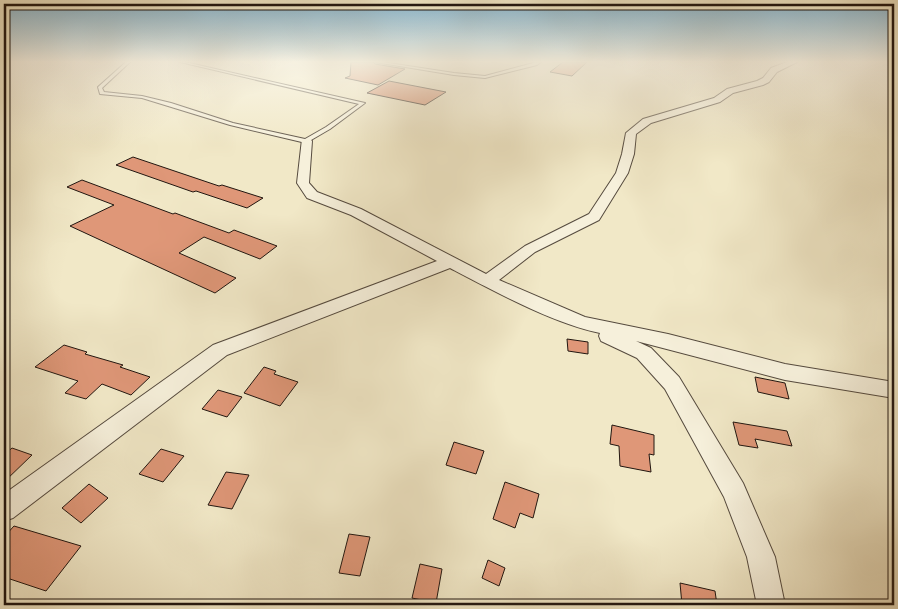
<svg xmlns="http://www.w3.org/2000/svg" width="898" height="609" viewBox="0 0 898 609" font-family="'Old Standard TT',serif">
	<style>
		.building { fill: #df9778; stroke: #211610 }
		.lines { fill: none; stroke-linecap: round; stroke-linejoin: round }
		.lane-casing { stroke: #554a3e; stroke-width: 2 }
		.street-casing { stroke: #554a3e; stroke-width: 2 }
		.lane { fill: #f6f0db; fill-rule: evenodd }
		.street { fill: #f6f0db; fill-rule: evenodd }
	</style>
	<rect width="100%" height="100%" fill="#f1e8c7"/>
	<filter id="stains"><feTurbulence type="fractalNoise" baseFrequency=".004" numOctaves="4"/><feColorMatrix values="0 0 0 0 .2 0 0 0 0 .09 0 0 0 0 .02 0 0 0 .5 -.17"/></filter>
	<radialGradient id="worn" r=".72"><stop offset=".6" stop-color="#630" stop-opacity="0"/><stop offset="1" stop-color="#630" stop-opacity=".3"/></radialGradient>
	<!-- building -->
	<g class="building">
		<polygon points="351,62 373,62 375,64 405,69 378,85 345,78 350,76"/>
		<polygon points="563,62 587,62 572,76 550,72"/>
		<polygon points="389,81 446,92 425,105 367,93"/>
		<polygon points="133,157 219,186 222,185 263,198 247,208 196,191 193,192 116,165"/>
		<polygon points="82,180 173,214 175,213 229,233 234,230 277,246 260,259 204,237 179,253 236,278 215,293 70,226 114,205 67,187"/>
		<polygon points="567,339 588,342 588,354 568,351"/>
		<polygon points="64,345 87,352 85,354 123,365 120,367 150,377 131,395 102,384 86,399 65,393 78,381 35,367"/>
		<polygon points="264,367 276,371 274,374 298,382 280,406 244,393"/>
		<polygon points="755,377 785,383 789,399 758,392"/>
		<polygon points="218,390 242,397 227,417 202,409"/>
		<polygon points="733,422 787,431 792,446 755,439 758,448 739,445"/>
		<polygon points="612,425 654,435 654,455 649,454 651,472 620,466 619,446 610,444"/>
		<polygon points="454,442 484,451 476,474 446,465"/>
		<polygon points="12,448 32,455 4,482 4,455"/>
		<polygon points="161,449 184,456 163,482 139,474"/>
		<polygon points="226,472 249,475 232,509 208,505"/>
		<polygon points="505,482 539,494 533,518 520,513 515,528 493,519"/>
		<polygon points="89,484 108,498 81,523 62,508"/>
		<polygon points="14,526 81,546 46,591 4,577 4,537"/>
		<polygon points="349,534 370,537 360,576 339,573"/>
		<polygon points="488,560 505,568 499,586 482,578"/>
		<polygon points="420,564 442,569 436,603 412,598"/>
		<polygon points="680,583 715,591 717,605 682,605"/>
	</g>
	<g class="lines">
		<defs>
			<g id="lane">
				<polygon points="126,62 130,62 102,88 104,92 142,96 171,103 233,123 305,139 326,127 359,104 180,62 185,62 365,103 330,129 306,143 230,125 142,98 100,94 98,87"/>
				<polygon points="375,62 382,62 454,73 485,76 537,62 541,62 537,65 485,78 454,75"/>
			</g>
			<path id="street" d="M787 62H797L777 72 769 82 763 85 733 93 720 102 651 123 636 134 634 154 628 173 599 220 535 252 499 280 585 317 668 334 785 364 894 382V398L785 380 636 341 651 348 679 377 743 483 775 557 785 605H757L747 557 724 497 665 389 637 358 601 341 599 336 600 333C552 323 494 291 450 268L227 355 13 518 4 521V494L213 345 437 261 351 215 307 198 297 183 302 139H310L312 141 309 183 317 192 361 209 486 274 525 246 589 214 616 173 622 154 626 133 643 119 714 98 727 89 757 81 763 78 771 68Z"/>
		</defs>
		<!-- lane casing -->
		<use href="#lane" class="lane-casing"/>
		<!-- street casing -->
		<use href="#street" class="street-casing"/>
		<!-- lane -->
		<use href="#lane" class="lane"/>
		<!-- street -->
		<use href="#street" class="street"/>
	</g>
	<!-- sky -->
	<linearGradient id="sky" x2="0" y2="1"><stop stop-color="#89b9d3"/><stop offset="0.42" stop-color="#f9f5e6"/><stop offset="1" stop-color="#f9f5e6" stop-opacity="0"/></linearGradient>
	<rect width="898" height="147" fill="url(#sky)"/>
	<!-- margin -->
	<rect width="898" height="609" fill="none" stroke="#f1e8c7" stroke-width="20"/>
	<rect x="5" y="5" width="888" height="599" fill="none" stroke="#211610" stroke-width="2.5"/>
	<rect x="10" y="10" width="878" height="589" fill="none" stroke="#211610"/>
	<rect width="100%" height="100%" filter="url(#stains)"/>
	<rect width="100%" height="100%" fill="url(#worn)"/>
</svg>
